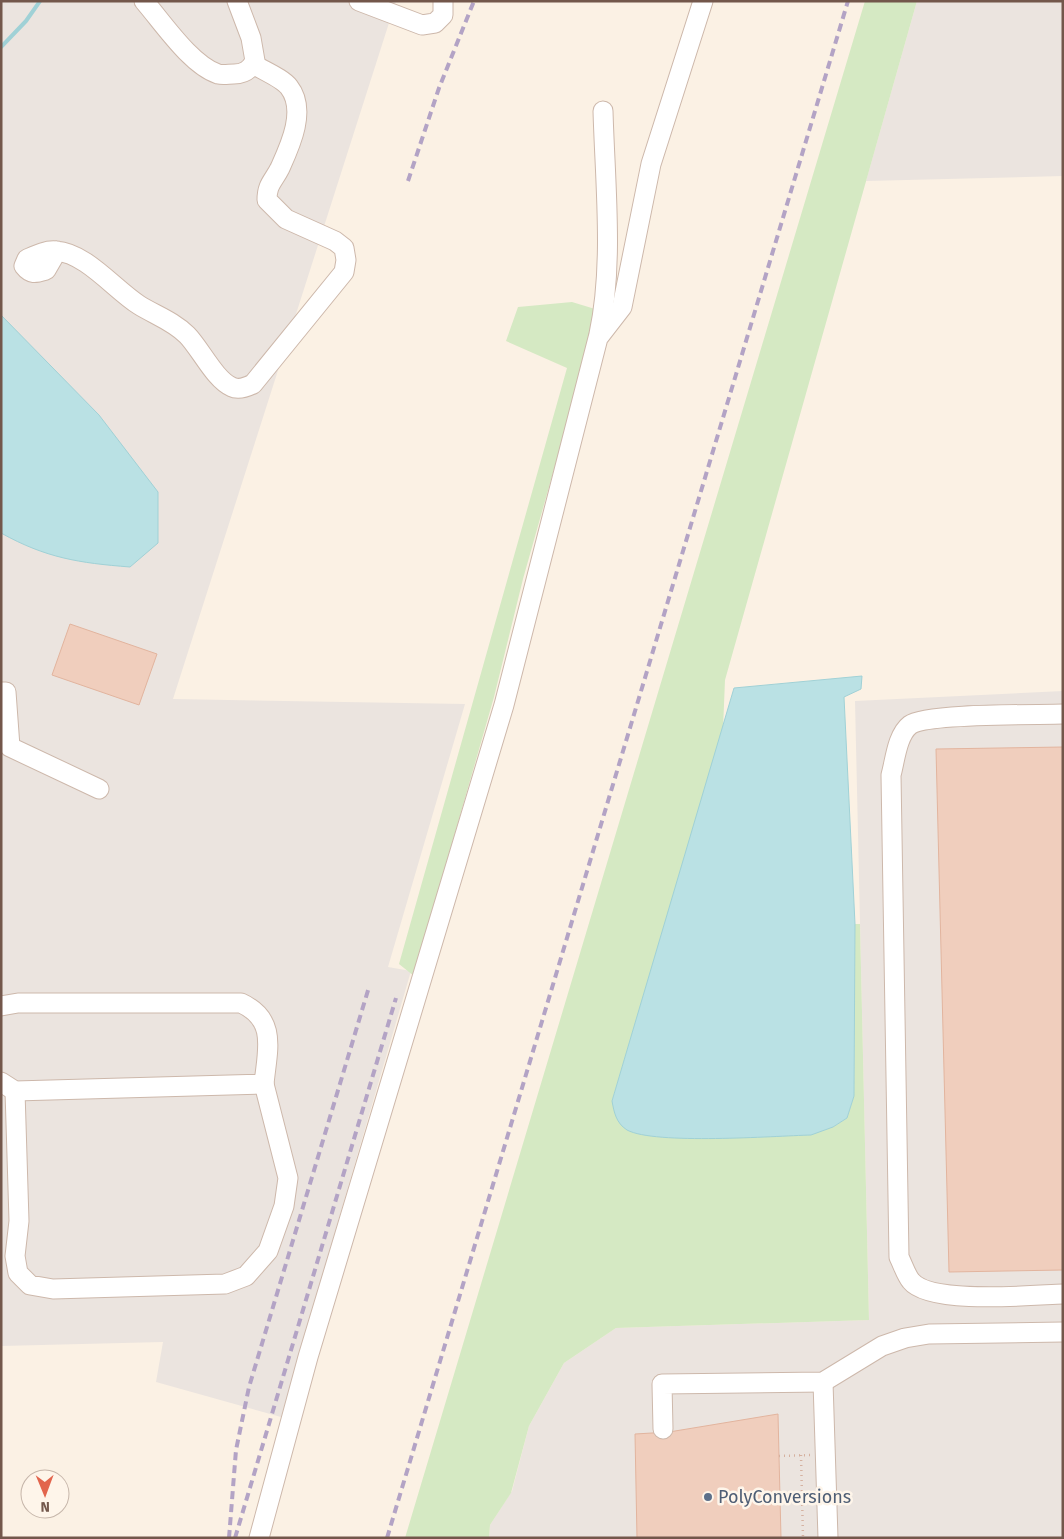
<svg xmlns="http://www.w3.org/2000/svg" width="1064" height="1539" viewBox="0 0 1064 1539" font-family="'Fira Sans',sans-serif">
	<style>
		.industrial { fill: #ebe4df }
		.green { fill: #d5e9c3 }
		.water { fill: #bae1e4; stroke: #a0d1d6 }
		.lines { fill: none; stroke-linecap: round; stroke-linejoin: round }
		.stream { stroke: #a0d1d6; stroke-width: 4 }
		.building { fill: #f0cebd; stroke: #e2b49e }
		.minor-casing { stroke: #cdb8ab; stroke-width: 21 }
		.path { stroke: #d5b1a0; stroke-width: 2.5; stroke-dasharray: 1 4; stroke-linecap: butt }
		.minor { stroke: #fff; stroke-width: 19 }
		.rail { stroke: #b3a3c5; stroke-width: 4; stroke-dasharray: 8 5; stroke-linecap: butt }
		.service-dot { fill: #5c6f8a; stroke: #fef5ea; stroke-width: 2 }
		.labels { text-anchor: middle; dominant-baseline: central; stroke-width: 5; stroke-linejoin: round; paint-order: stroke }
		.service-label { font-size: 18px; fill: #4e5e75; stroke: #fef5ea; text-anchor: start }
	</style>
	<rect width="100%" height="100%" fill="#fbf1e4"/>
	<!-- industrial -->
	<g class="industrial">
		<polygon points="1,1 396,1 173,699 465,704 388,967 411,971 281,1417 156,1382 163,1342 1,1346"/>
		<polygon points="917,1 1063,1 1063,176 866,181"/>
		<polygon points="1063,691 1063,1538 489,1538 490,1525 512,1491 529,1426 564,1363 616,1328 869,1320 855,701"/>
	</g>
	<!-- green -->
	<g class="green">
		<polygon points="865,1 917,1 725,680 723,729 612,1101 833,1127 847,1118 854,1096 855,924 860,924 869,1320 616,1328 564,1363 529,1426 511,1493 490,1525 489,1538 405,1538"/>
		<polygon points="572,302 595,309 569,416 523,579 494,697 414,976 399,964 567,368 506,341 518,307"/>
	</g>
	<!-- water -->
	<g class="water">
		<path d="M1 315 99 415 158 492V543L130 567C79 563 46 558 1 533Z"/>
		<path d="M862 676 861 689 844 697 855 924 854 1096 847 1118 833 1127 811 1135C774 1136 655 1145 627 1130 616 1123 614 1112 612 1101L734 688Z"/>
	</g>
	<g class="lines">
		<!-- stream -->
		<polyline class="stream" points="1,47 26,21 40,1"/>
	</g>
	<!-- building -->
	<g class="building">
		<polygon points="70,624 157,654 139,705 52,675"/>
		<polygon points="1063,747 1063,1270 949,1272 936,749"/>
		<polygon points="778,1414 781,1538 637,1538 635,1434 669,1432"/>
	</g>
	<g class="lines">
		<defs>
			<g id="minor">
				<path d="M144 1C163 23 191 65 218 74 223 75 229 74 234 74 244 74 250 70 255 61L251 38 237 1"/>
				<polyline points="359,1 422,25 435,23 443,15 443,1"/>
				<path d="M57 251 46 270C36 273 31 275 24 266L27 259C36 255 46 250 56 251 86 253 114 289 139 305 155 315 173 321 187 335 200 348 215 380 232 387 238 390 247 387 253 384L344 272 346 260 344 248 335 241 286 219 267 200C267 184 273 182 280 168 290 146 307 110 289 87 282 78 264 71 253 64"/>
				<path d="M599 334C614 264 605 183 603 111"/>
				<polyline points="1,692 6,692 10,747 99,789"/>
				<path d="M1063 714C1037 715 926 713 910 725 897 735 895 761 891 775L899 1257C903 1265 906 1275 911 1281 930 1305 1033 1295 1063 1294"/>
				<path d="M1 1006 18 1003H241C278 1020 267 1051 264 1084L15 1091 1 1082"/>
				<polyline points="15,1091 19,1221 15,1256 18,1273 30,1285 53,1289 225,1284 246,1276 268,1251 284,1206 288,1178 264,1084"/>
				<polyline points="823,1382 828,1538"/>
				<polyline points="663,1429 662,1384 823,1382 882,1346 905,1338 929,1334 1063,1332"/>
				<polyline points="259,1538 308,1357 504,705 598,338 622,307 651,164 703,1"/>
			</g>
		</defs>
		<!-- minor casing -->
		<use href="#minor" class="minor-casing"/>
		<!-- path -->
		<g class="path">
			<polyline points="801,1455 803,1538"/>
			<polyline points="779,1456 811,1455"/>
		</g>
		<!-- minor -->
		<use href="#minor" class="minor"/>
		<!-- rail -->
		<g class="rail">
			<polyline points="408,181 439,88 474,1"/>
			<polyline points="229,1538 236,1450 249,1387 369,987"/>
			<polyline points="235,1538 396,998"/>
			<polyline points="387,1538 848,1"/>
		</g>
	</g>
	<!-- markers -->
	<circle class="service-dot" cx="708" cy="1497" r="5"/>
	<g class="labels">
		<!-- service labels -->
		<g class="service-label">
			<text x="718" y="1497">PolyConversions</text>
		</g>
	</g>
	<!-- border -->
	<rect width="1064" height="1539" fill="none" stroke="#73574b" stroke-width="5"/>
	<!-- north arrow -->
	<g transform="translate(45 1494) rotate(179)"><circle r="24" fill="#fef5ea" stroke="#c6b6aa"/>
	<path d="M0-4L9 19L0 12L-9 19Z" fill="#e2654d"/>
	<text y="-8" font-size="14" font-weight="bold" text-anchor="middle" fill="#73574b">N</text>
	</g>
</svg>
